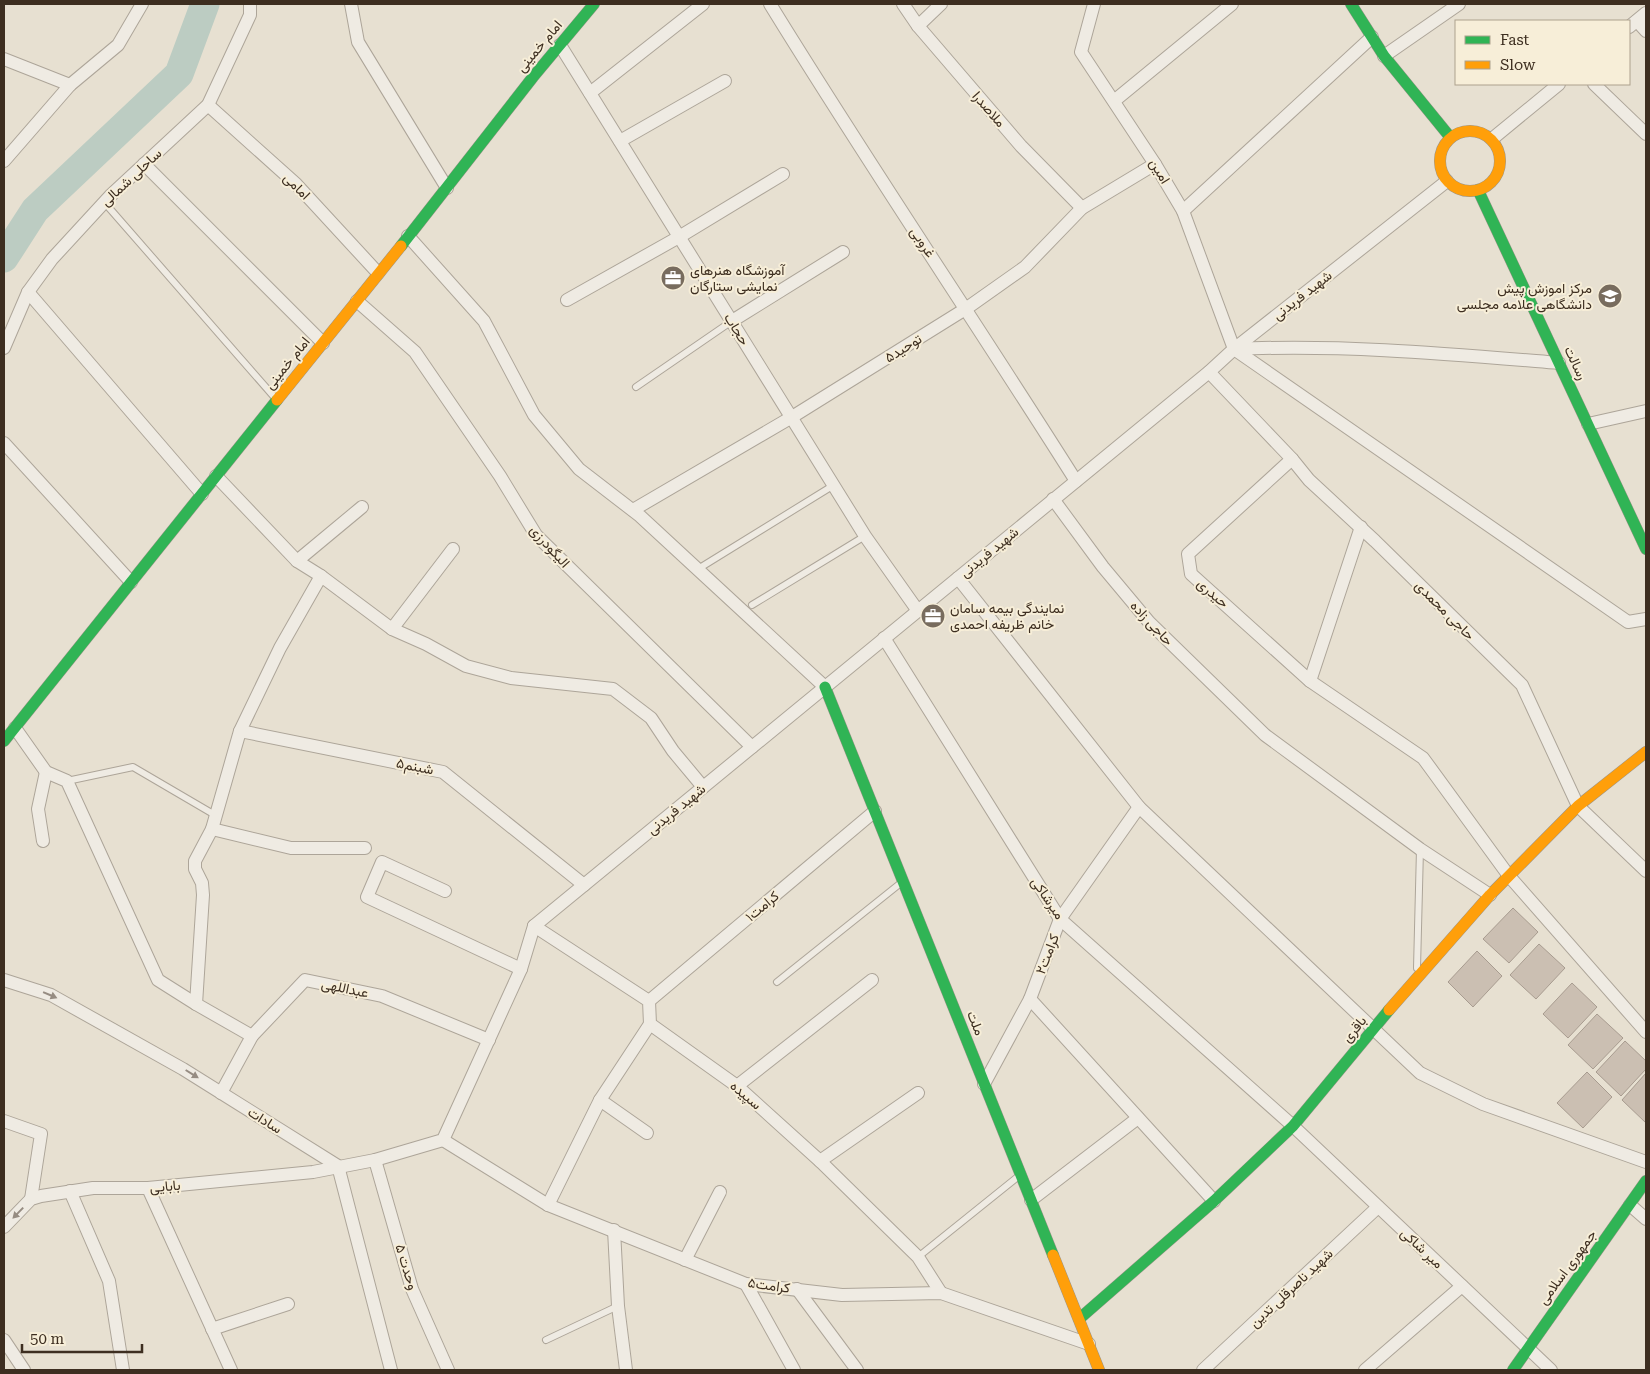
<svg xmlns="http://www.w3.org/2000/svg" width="1650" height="1374" viewBox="0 0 1650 1374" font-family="'Roboto Serif',Vazirmatn,serif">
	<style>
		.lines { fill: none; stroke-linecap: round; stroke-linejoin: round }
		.river { stroke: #bcccc2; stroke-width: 29 }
		.building { fill: #cbbfb2; stroke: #a89c90 }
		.lane-casing { stroke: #ada599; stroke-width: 8 }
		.street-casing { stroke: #ada599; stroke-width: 14 }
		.fast-casing { stroke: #9c958a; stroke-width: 12 }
		.slow-casing { stroke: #9c958a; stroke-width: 12 }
		.lane { stroke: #efebe3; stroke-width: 6 }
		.street { stroke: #efebe3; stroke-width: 12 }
		.fast { stroke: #30b455; stroke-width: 11 }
		.slow { stroke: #ff9f0a; stroke-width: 11 }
		.oneway { fill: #968c82 }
		.labels { text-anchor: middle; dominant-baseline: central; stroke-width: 4; stroke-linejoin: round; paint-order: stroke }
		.street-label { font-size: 14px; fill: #3d2e20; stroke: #f7eed8 }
		.poi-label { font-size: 14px; fill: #3d2e20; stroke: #f7eed8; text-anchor: start }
	</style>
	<rect width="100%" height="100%" fill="#e7e0d1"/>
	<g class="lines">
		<!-- river -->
		<polyline class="river" points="4,258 35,210 179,74 205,4"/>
	</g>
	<!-- building -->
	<g class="building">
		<polygon points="1513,908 1538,932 1509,963 1483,939"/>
		<polygon points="1539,944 1565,968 1536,999 1510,975"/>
		<polygon points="1477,951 1502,976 1473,1007 1448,982"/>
		<polygon points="1572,983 1597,1007 1568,1038 1543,1014"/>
		<polygon points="1597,1014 1623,1038 1593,1069 1568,1045"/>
		<polygon points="1625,1041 1646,1061 1646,1069 1621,1096 1596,1072"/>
		<polygon points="1587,1072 1612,1097 1583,1128 1557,1103"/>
		<polygon points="1646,1073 1646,1123 1622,1100"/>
	</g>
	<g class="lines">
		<defs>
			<g id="lane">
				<polyline points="104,202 276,399"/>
				<polyline points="636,387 732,321"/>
				<polyline points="698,569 834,485"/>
				<polyline points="752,605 865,536"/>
				<polyline points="67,781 133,767 215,815"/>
				<polyline points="1417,968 1420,849"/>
				<polyline points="777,982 902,882"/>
				<polyline points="918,1257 1020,1175"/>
				<polyline points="546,1340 618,1306"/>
			</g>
			<g id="street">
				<polyline points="351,4 358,42 447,188"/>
				<path d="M770 4C869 165 975 321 1076 481"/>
				<polyline points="903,4 918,26 1021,146 1082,208"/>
				<polyline points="1094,4 1081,52 1155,164 1183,211 1234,349"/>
				<polyline points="1637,21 1646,31"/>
				<polyline points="918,26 941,4"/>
				<polyline points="1629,27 1646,13"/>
				<polyline points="560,45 865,536 918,611"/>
				<polyline points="1384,56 1459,4"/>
				<polyline points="4,59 70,85"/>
				<polyline points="1594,84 1646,134"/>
				<polyline points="590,93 703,4"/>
				<polyline points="1114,101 1232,4"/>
				<polyline points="208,105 296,184 378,273"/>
				<polyline points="1492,139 1559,84"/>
				<polyline points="620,141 725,81"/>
				<polyline points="4,161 70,85 118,45 142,4"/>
				<polyline points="144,164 323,343"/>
				<polyline points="1183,211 1372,37"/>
				<polyline points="408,236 484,321 534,415 579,469 640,516 825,687"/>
				<polyline points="28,292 202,494"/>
				<polyline points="567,300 679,237 783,174"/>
				<polyline points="357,301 415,352 500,476 536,535 752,747"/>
				<polyline points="732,321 843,252"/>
				<polyline points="4,348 28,292 52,259 110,196 208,105 250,15 250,4"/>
				<polyline points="1234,349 1628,622 1646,619"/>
				<path d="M1234 349C1343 344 1450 354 1559 363"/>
				<polyline points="1209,372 1292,459 1309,480 1375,541 1522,685 1578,806 1646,871"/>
				<polyline points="1588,424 1646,411"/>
				<polyline points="4,443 131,582"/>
				<polyline points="1292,459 1188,554 1191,574 1310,681 1423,758 1509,876 1646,1032"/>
				<polyline points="216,476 297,561 321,576 392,629 426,644 466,666 511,678 613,689 651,718 673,751 703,787"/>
				<polyline points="1053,499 1103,567 1149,622 1265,735 1420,849 1490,895"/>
				<polyline points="633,510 792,417 967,308 1025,267 1082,208 1155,164"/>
				<polyline points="297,561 362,507"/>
				<polyline points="958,578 1139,807 1420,1073 1483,1104 1646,1162"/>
				<polyline points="392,629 453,549"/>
				<polyline points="884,638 1060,919 1293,1126 1551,1370"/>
				<polyline points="1310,681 1361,527"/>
				<polyline points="15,728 46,772 67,781 158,980 196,1004"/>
				<polyline points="240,731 443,772 584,885"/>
				<polyline points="212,829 291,848 365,848"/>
				<polyline points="43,841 38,809 46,772"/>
				<polyline points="445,891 382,862 367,897 521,969"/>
				<polyline points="534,926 1209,372 1234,349 1447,181"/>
				<polyline points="534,926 649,1001 650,1024 737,1086 820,1161 918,1257 941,1293"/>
				<polyline points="4,980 51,995 183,1069 338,1166 391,1370"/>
				<polyline points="1030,999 1214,1201"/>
				<polyline points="649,1001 875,811"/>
				<polyline points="252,1036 196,1004 203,895 202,883 195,869 195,861 212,829 240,731 280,648 321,576"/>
				<polyline points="984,1084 1030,999 1060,919 1139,807"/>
				<polyline points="737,1086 872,980"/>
				<polyline points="221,1093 252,1036 305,980 382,996 489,1040"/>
				<polyline points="600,1100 647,1133"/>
				<polyline points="4,1121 41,1134 31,1199"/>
				<polyline points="443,1140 548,1205 746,1284 842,1295 941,1293 1089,1344"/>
				<polyline points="375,1160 412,1289 448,1370"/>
				<polyline points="820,1161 918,1093"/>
				<polyline points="148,1188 231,1370"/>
				<polyline points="70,1191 109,1281 123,1370"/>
				<polyline points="1031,1200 1138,1118"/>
				<polyline points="548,1205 600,1100 650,1024"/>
				<polyline points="1630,1205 1646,1219"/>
				<polyline points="4,1227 31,1199 41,1196 93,1188 148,1188 313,1172 375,1160 443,1140 521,969 534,926"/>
				<polyline points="614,1230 618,1306 626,1370"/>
				<polyline points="685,1260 720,1192"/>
				<polyline points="746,1284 794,1370"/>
				<polyline points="797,1289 857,1370"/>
				<polyline points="212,1329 288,1304"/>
				<polyline points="4,1340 24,1370"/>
				<polyline points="1203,1370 1378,1207"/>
				<polyline points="1365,1370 1462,1286"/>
			</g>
			<g id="fast">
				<polyline points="1351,4 1384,56 1450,137"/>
				<polyline points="1478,190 1646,549"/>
				<polyline points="401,246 533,77 594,4"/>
				<polyline points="825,687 1053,1255"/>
				<polyline points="4,741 277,400"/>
				<polyline points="1079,1319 1214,1201 1293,1126 1389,1010"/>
				<polyline points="1513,1370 1646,1181"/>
			</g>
			<g id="slow">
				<circle cx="1470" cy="161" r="30"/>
				<polyline points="277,400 401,246"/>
				<polyline points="1389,1010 1490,895 1578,806 1646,752"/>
				<polyline points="1053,1255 1099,1370"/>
			</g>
		</defs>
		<!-- lane casing -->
		<use href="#lane" class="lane-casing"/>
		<!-- street casing -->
		<use href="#street" class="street-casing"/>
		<!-- fast casing -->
		<use href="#fast" class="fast-casing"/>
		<!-- slow casing -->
		<use href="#slow" class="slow-casing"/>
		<!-- lane -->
		<use href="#lane" class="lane"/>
		<!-- street -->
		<use href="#street" class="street"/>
		<!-- fast -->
		<use href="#fast" class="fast"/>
		<!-- slow -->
		<use href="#slow" class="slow"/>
	</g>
	<!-- one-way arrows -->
	<defs><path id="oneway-solid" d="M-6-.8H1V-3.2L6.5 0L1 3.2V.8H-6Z" transform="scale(1.25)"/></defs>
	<g class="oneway">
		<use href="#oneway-solid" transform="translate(50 995) rotate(23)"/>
		<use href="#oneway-solid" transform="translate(192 1074) rotate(32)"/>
		<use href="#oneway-solid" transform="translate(18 1213) rotate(134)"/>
	</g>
	<!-- icons -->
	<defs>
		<symbol id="office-disc" viewBox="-11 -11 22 22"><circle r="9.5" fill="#786c5e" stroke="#f7eed8"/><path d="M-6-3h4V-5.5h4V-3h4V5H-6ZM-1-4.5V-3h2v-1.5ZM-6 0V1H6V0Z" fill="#fff"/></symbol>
		<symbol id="university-disc" viewBox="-11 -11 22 22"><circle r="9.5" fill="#786c5e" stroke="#f7eed8"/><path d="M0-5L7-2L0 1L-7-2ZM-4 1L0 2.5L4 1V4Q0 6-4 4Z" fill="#fff"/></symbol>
	</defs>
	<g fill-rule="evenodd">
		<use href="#office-disc" x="659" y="264" width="28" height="28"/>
		<use href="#university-disc" x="1596" y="282" width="28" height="28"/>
		<use href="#office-disc" x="919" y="602" width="28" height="28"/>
	</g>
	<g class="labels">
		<!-- street labels -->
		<g class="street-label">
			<text transform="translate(539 46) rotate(-50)">امام خمینی</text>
			<text transform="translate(989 109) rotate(49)">ملاصدرا</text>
			<text transform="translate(1160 171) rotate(59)">امین</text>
			<text transform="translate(131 177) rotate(-43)">ساحلی شمالی</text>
			<text transform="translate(297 186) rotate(45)">امامی</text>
			<text transform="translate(923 242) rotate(56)">غروبی</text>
			<text transform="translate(1302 295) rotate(-38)">شهید فریدنی</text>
			<text transform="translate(737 329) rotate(58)">حجاب</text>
			<text transform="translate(903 348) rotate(-32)">توحید۵</text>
			<text transform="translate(287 363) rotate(-51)">امام خمینی</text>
			<text transform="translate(1576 363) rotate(65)">رسالت</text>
			<text transform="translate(550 546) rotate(48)">الیگودرزی</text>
			<text transform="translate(989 552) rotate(-39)">شهید فریدنی</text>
			<text transform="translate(1213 593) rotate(41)">حیدری</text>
			<text transform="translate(1445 610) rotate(45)">حاجی محمدی</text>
			<text transform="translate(1152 623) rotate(47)">حاجی زاده</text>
			<text transform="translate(415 766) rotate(11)">شبنم۵</text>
			<text transform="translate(676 809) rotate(-39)">شهید فریدنی</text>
			<text transform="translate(1048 898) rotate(56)">میرشاکی</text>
			<text transform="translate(762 906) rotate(-40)">کرامت۱</text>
			<text transform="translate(1047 954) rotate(-69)">کرامت۲</text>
			<text transform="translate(345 988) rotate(12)">عبداللهی</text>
			<text transform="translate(976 1023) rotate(68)">ملت</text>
			<text transform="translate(1354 1029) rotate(-51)">باقری</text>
			<text transform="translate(746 1095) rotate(40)">سپیده</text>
			<text transform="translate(265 1120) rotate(32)">سادات</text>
			<text transform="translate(165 1186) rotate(-5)">بابایی</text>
			<text transform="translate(1422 1248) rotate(43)">میر شاکی</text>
			<text transform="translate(407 1267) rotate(73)">وحدت ۵</text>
			<text transform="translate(1567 1267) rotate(-54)">جمهوری اسلامی</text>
			<text transform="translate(769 1285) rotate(8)">کرامت۵</text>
			<text transform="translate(1291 1288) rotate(-43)">شهید ناصرقلی تدین</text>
		</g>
		<!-- poi labels -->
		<g class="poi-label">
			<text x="690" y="270">آموزشگاه هنرهای<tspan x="690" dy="16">نمایشی ستارگان</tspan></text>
			<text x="1592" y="288" text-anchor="end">مرکز اموزش پیش<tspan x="1592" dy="16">دانشگاهی علامه مجلسی</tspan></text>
			<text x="950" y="608">نمایندگی بیمه سامان<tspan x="950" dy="16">خانم ظریفه احمدی</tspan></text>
		</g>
	</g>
	<!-- border -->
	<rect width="1650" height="1374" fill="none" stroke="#3d2e20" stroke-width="10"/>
	<!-- legend -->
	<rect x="1455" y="20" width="175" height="65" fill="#f7eed8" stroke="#ada18e"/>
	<rect x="1465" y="36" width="25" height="8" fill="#30b455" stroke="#ada18e"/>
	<text x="1500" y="45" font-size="15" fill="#3d2e20">Fast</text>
	<rect x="1465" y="61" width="25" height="8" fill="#ff9f0a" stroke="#ada18e"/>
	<text x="1500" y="70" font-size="15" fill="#3d2e20">Slow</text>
	<!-- scale -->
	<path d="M22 1344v8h120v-8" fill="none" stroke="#3d2e20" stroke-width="2.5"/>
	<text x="30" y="1344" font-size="15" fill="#3d2e20" stroke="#f7eed8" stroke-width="4" paint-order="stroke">50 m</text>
</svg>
